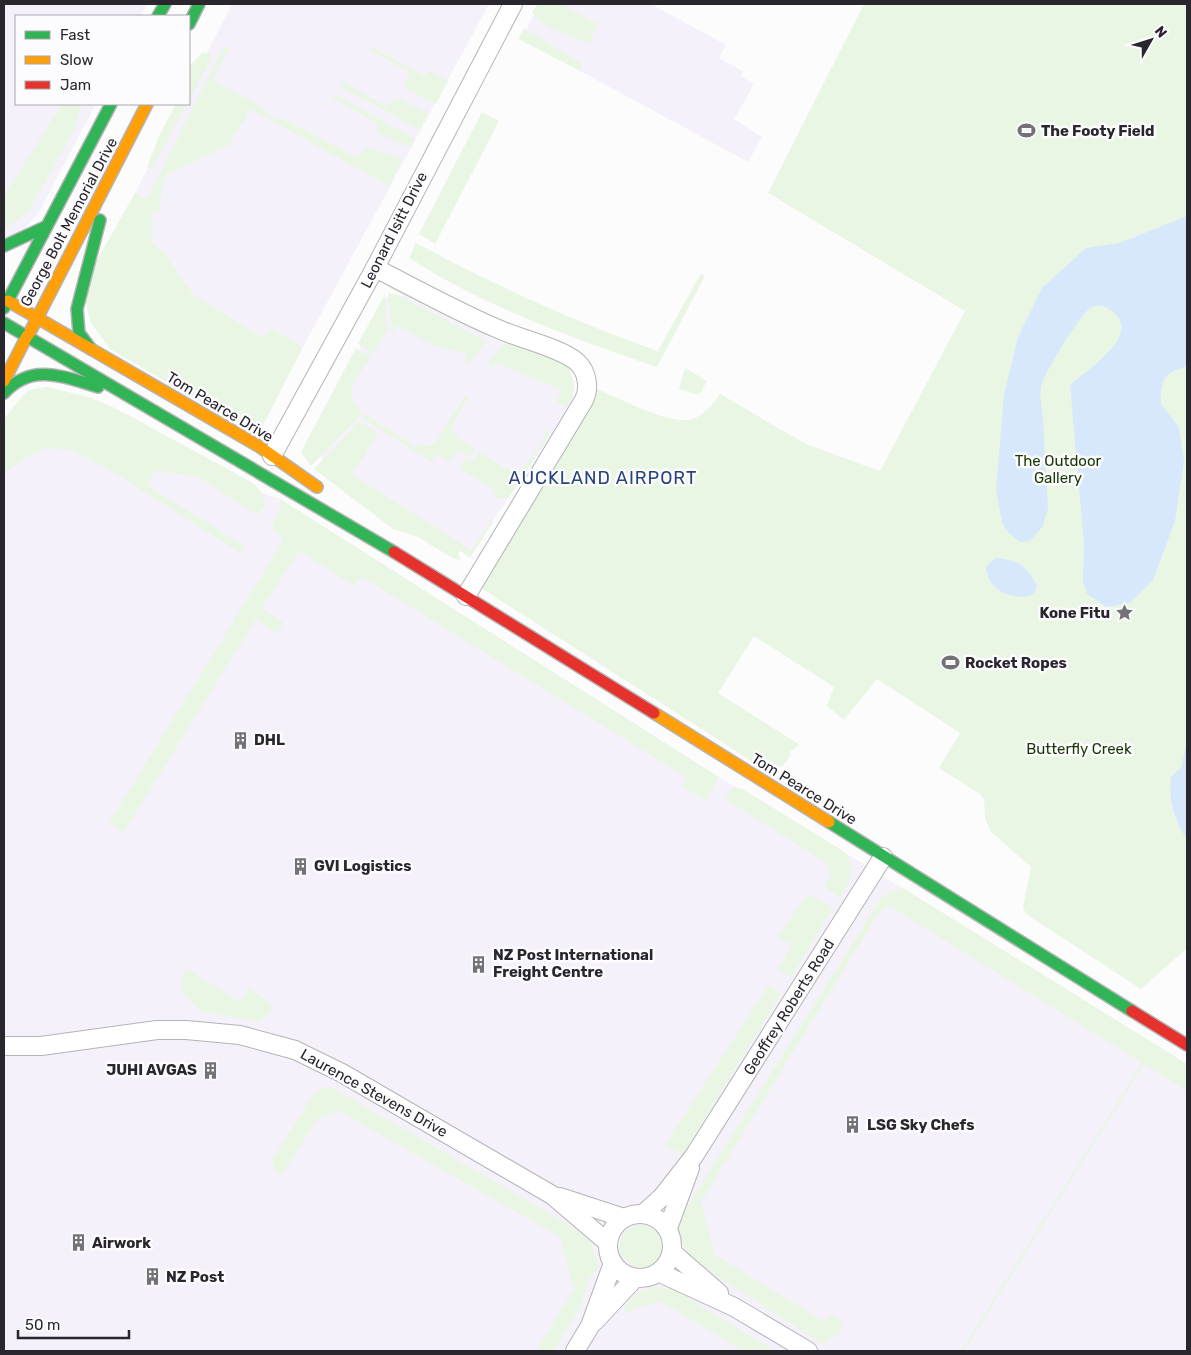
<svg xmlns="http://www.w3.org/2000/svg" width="1191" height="1355" viewBox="0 0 1191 1355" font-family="Rubik,sans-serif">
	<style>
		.built { fill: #f5f1fa }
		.green { fill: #e9f6e4 }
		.water { fill: #d8e8fc }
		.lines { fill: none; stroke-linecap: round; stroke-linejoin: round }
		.street-casing { stroke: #b4b3b6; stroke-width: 20 }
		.fast-casing { stroke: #b4b3b6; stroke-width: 14 }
		.slow-casing { stroke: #b4b3b6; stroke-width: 14 }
		.jam-casing { stroke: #b4b3b6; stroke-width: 14 }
		.street { stroke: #fff; stroke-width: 18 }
		.fast { stroke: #30b455; stroke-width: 11 }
		.slow { stroke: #ff9f0a; stroke-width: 11 }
		.jam { stroke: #e5322d; stroke-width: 11 }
		.labels { text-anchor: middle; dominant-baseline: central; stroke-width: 5; stroke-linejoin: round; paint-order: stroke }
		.poi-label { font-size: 15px; font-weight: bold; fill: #29272d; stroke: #fcfbfe; text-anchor: start }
		.street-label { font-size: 15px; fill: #29272d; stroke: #fcfbfe }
		.park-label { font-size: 15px; fill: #173702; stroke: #fcfbfe }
		.quarter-label { font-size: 18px; letter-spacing: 1px; fill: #29437b; stroke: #fcfbfe }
	</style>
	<rect width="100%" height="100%" fill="#fcfcfd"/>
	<!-- built -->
	<g class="built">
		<polygon points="4,4 147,4 141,16 16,16 16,104 96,104 38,214 24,229 4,238"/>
		<polygon points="232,4 489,4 303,347 270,327 263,337 194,295 166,255 152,242 153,202 135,193 181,104 189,104 189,88"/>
		<polygon points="540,4 651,4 726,45 719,58 743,71 741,76 754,84 734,119 762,137 748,162 521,39"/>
		<polygon points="391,295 408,296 493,339 567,365 575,384 572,405 469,556 449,545 310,450 384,299"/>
		<polygon points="23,395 113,407 253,483 262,493 280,499 733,786 744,790 1187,1064 1187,1351 4,1351 4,419"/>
	</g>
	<!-- green -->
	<g class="green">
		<path d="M537 4H560L598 24 589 44C566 33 549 32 532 13Z"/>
		<path d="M864 4H1187V948L1141 989 1026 914 1023 907 1031 867 990 831 985 818 984 799 980 794 939 768 960 733 877 679 844 720 827 706 834 687 754 636 718 693 800 745 789 752 791 755 782 767 772 764 764 769 481 588 597 389C619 398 674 428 695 418 706 413 713 404 720 394L806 444 880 471 965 311 768 193Z"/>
		<polygon points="524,28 580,63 581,71 518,39"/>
		<polygon points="224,46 230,48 213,80 257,104 274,118 289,121 357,158 367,147 402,159 389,186 251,109 231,141 231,144 166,175 161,192 160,210 153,211 152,242 166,255 194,295 263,337 270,327 303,347 258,435 110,349 91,323 85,300 96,262 135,193 147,199"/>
		<polygon points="371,46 425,76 429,70 448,81 436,104 408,90 405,82 410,73 369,50"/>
		<polygon points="203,52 212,56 189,101 189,67"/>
		<polygon points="342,81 387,107 394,99 398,98 428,114 420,130 339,86"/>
		<polygon points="335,94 415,139 410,148 376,133 378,124 333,98"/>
		<polygon points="62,104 81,104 76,126 28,212 4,229 4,197"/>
		<polygon points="176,104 187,104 152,169 147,167 160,134"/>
		<polygon points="482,112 499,121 435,244 419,234"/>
		<path d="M416 243C494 285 575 322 658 351L701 273 705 276 657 367C573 339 484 306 409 258Z"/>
		<polygon points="389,285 488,333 487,336 391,289"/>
		<polygon points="388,293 395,294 486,341 470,364 466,363 466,354 432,345 397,325 392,333"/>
		<polygon points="385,294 387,330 373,354 358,344"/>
		<path d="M510 340 567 365C574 381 577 390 568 406L558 403 557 400 562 390 495 363 491 371 489 362 506 341Z"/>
		<path d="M356 348 371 357C358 378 340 391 363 413L311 466 301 452Z"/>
		<polygon points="685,368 707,381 700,394 694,394 679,389"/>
		<polygon points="47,387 89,397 113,407 253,483 262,493 265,506 257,515 200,478 156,470 147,485 246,547 240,553 113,472 71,450 46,448 25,458 4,474 4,419 28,390"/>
		<path d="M465 396 468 398 452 426C453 439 466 443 475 449L471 457 457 450 450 462 437 454 431 462 362 418 365 414 377 422 376 424 387 428 415 447 417 444 430 446 437 440Z"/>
		<polygon points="359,421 378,433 352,475 472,550 490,522 484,517 493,522 470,558 460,550 458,555 461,560 452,558 418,537 393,529 314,469"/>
		<path d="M545 430 549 431 548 435 509 498H496L494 497 496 491 460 468 466 459 472 462 479 452 506 469 519 470C530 461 543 443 545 430Z"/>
		<polygon points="280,499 719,777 706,801 682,786 686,777 362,577 354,586 299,551 262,608 284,623 277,634 256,619 124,832 109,823 283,541 275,532 272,524 280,510"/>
		<path d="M733 786 744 790 845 852C858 871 850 880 840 898L824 886 831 876 826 863 725 799Z"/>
		<path d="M903 888 1187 1064V1091L1144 1064 964 1351H961L1142 1063 891 907 884 908 875 919 701 1202 714 1254 825 1322 831 1314 844 1324 838 1335 822 1344 693 1260C678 1238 674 1232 687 1207L881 898 890 892Z"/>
		<polygon points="811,895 833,908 791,977 778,970 792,945 778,937 805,897"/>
		<polygon points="186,968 240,1002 249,988 272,1004 271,1012 259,1022 199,1011 185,994 183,995 181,982"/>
		<polygon points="769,985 781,994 683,1154 664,1146"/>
		<polygon points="324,1087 333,1088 578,1230 591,1243 599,1268 589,1279 580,1308 553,1351 536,1351 574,1289 560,1237 339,1111 318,1118 284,1172 281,1175 275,1171 272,1161 273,1158 315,1092"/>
		<circle cx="641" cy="1246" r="21"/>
		<polygon points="654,1287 673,1289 775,1351 743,1351 660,1301 632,1309 629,1313 623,1310 635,1294"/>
	</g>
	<!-- water -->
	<g class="water">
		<path d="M1187 216V366C1163 374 1161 379 1161 404L1179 427 1184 461 1175 521 1153 580 1130 603 1107 607 1087 594 1083 581 1084 545 1070 385C1087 370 1142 335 1113 312 1108 307 1099 304 1092 307 1082 311 1043 375 1041 387 1039 397 1043 411 1043 421 1045 450 1046 479 1048 508L1043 526 1030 541 1020 542 1007 531 1002 522 996 490 1004 395 1018 337 1042 288 1086 248 1120 243Z"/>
		<path d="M995 558C1018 560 1027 565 1037 586L1033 595C1012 601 987 591 986 566Z"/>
		<path d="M1187 742V839C1174 821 1168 798 1171 777L1181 768Z"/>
	</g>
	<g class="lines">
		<defs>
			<g id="street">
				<path d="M375 268C417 289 459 313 503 331 522 339 563 349 577 362 587 371 590 388 584 400L466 596"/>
				<polyline points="272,456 375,268 513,4"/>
				<polyline points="4,1046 41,1046 157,1030 186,1030 240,1035 295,1050 342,1073 552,1195 607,1242"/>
				<polyline points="560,1197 624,1218"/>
				<polyline points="644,1213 662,1197 694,1156 883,857"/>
				<circle cx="640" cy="1246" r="32"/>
				<polyline points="668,1228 690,1168"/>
				<polyline points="673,1253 719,1293"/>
				<polyline points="660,1273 734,1307 808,1351"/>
				<polyline points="594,1322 635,1278"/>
				<polyline points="575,1351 590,1326 613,1263"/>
			</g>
			<g id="fast">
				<polyline points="158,16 165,4"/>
				<polyline points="189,24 199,4"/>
				<polyline points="4,246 45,227"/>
				<polyline points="4,308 111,104"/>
				<polyline points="4,323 394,552"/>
				<polyline points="91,349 79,333 77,309 100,220"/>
				<path d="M4 393C32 362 64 377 98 387"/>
				<polyline points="829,822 1132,1011"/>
			</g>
			<g id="slow">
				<polyline points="8,301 260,447 317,487"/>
				<polyline points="29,334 147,104"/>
				<polyline points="4,381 27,336"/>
				<polyline points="654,713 829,822"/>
			</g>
			<g id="jam">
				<polyline points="394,552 654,713"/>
				<polyline points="1132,1011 1187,1045"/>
			</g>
		</defs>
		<!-- street casing -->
		<use href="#street" class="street-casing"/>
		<!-- fast casing -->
		<use href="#fast" class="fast-casing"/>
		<!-- slow casing -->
		<use href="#slow" class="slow-casing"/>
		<!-- jam casing -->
		<use href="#jam" class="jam-casing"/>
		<!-- street -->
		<use href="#street" class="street"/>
		<!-- fast -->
		<use href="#fast" class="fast"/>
		<!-- slow -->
		<use href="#slow" class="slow"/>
		<!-- jam -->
		<use href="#jam" class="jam"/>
	</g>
	<!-- icons -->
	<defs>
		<symbol id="stadium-bare" viewBox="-9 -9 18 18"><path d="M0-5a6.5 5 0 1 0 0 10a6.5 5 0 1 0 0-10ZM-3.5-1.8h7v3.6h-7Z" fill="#737276" stroke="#fcfbfe" stroke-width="2.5" paint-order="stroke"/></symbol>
		<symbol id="sight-bare" viewBox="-9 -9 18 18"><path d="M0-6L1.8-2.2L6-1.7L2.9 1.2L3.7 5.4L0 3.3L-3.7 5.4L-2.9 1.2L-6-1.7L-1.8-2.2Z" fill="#737276" stroke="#fcfbfe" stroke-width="2.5" paint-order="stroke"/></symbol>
		<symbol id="building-bare" viewBox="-9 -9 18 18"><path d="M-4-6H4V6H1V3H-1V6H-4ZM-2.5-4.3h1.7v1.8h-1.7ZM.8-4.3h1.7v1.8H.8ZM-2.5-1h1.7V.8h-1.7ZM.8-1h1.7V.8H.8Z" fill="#737276" stroke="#fcfbfe" stroke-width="2.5" paint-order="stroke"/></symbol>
	</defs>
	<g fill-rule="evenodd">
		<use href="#stadium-bare" x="1014" y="118" width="25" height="25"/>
		<use href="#sight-bare" x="1112" y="600" width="25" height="25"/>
		<use href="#stadium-bare" x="938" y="650" width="25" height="25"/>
		<use href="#building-bare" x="228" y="728" width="25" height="25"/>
		<use href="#building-bare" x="288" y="854" width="25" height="25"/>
		<use href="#building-bare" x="466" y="952" width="25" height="25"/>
		<use href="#building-bare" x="198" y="1058" width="25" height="25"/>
		<use href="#building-bare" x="840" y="1112" width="25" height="25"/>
		<use href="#building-bare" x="66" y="1230" width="25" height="25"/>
		<use href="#building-bare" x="140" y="1264" width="25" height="25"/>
	</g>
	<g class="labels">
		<!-- poi labels -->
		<g class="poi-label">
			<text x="1041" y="131">The Footy Field</text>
			<text x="1110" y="613" text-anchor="end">Kone Fitu</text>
			<text x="965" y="663">Rocket Ropes</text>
			<text x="254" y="740">DHL</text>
			<text x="314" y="866">GVI Logistics</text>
			<text x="493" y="955">NZ Post International<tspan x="493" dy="17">Freight Centre</tspan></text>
			<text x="197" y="1070" text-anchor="end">JUHI AVGAS</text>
			<text x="867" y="1125">LSG Sky Chefs</text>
			<text x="92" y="1243">Airwork</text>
			<text x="166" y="1277">NZ Post</text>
		</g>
		<!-- street labels -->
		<g class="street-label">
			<text transform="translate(69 222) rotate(-62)">George Bolt Memorial Drive</text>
			<text transform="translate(394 230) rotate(-63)">Leonard Isitt Drive</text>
			<text transform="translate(220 407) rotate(31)">Tom Pearce Drive</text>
			<text transform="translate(804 789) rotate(32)">Tom Pearce Drive</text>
			<text transform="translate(789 1007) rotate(-58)">Geoffrey Roberts Road</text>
			<text transform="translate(374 1093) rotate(29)">Laurence Stevens Drive</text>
		</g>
		<!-- park labels -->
		<g class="park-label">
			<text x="1058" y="461">The Outdoor<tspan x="1058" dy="17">Gallery</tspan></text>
			<text x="1079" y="749">Butterfly Creek</text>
		</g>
		<!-- quarter labels -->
		<g class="quarter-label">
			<text x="603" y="478">AUCKLAND AIRPORT</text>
		</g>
	</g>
	<!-- border -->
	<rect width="1191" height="1355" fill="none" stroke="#29272d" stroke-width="10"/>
	<!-- legend -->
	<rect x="15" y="15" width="175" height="90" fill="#fcfbfe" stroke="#a8a6aa"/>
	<rect x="25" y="31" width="25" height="8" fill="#30b455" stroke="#a8a6aa"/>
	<text x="60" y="40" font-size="15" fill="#29272d">Fast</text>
	<rect x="25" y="56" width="25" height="8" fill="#ff9f0a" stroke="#a8a6aa"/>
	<text x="60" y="65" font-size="15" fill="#29272d">Slow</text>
	<rect x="25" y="81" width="25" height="8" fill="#e5322d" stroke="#a8a6aa"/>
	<text x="60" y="90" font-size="15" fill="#29272d">Jam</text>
	<!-- north arrow -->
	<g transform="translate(1151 40) rotate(51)" stroke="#fcfbfe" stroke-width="4" paint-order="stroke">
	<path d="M0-4L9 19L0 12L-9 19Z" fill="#29272d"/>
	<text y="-8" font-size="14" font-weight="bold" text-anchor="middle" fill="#29272d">N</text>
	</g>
	<!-- scale -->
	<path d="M18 1330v8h111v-8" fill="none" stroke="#29272d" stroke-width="2.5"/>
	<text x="25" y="1330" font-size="15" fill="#29272d" stroke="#fcfbfe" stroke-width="4" paint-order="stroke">50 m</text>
</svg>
